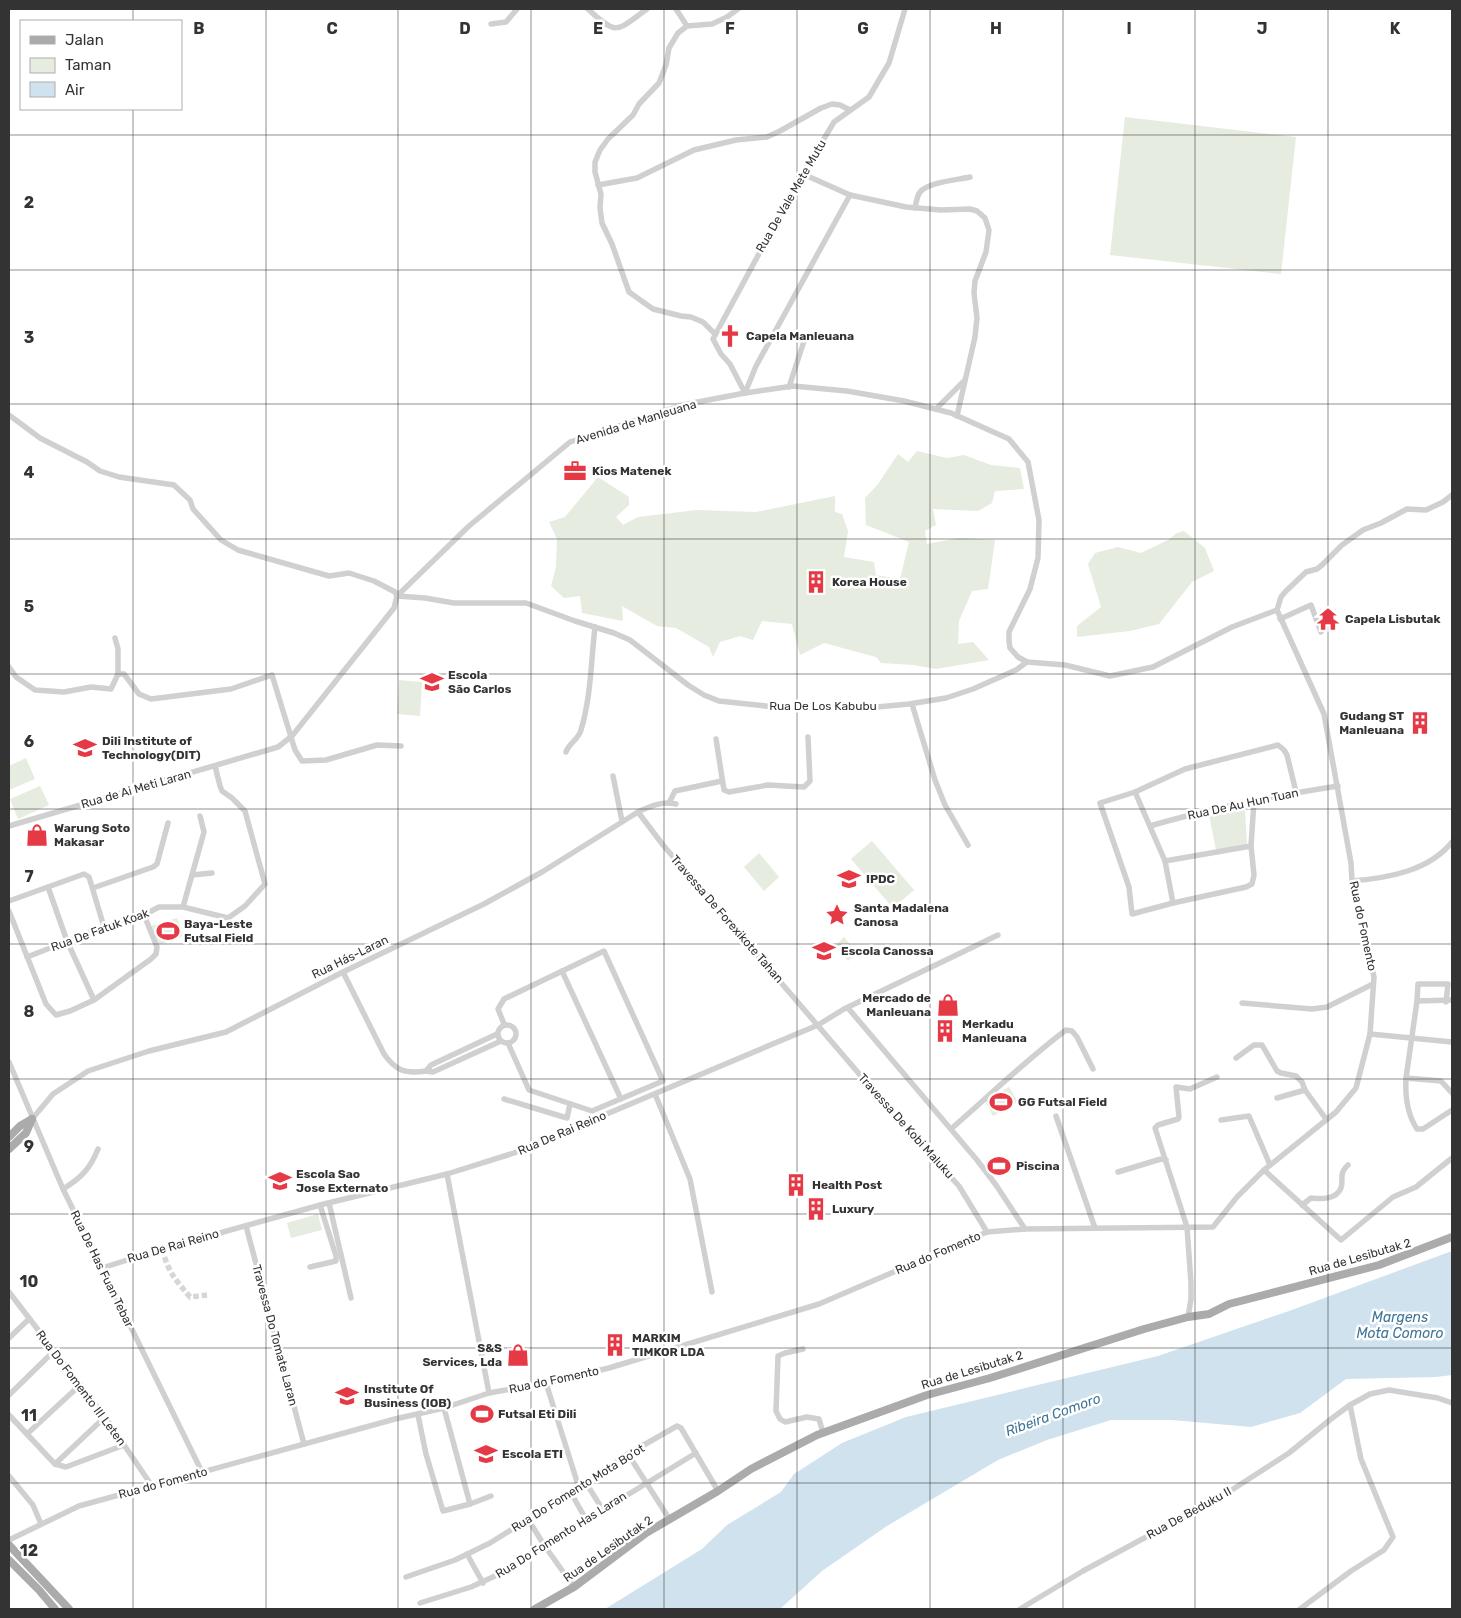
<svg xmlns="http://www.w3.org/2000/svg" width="1461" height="1618" viewBox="0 0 1461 1618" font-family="Rubik,sans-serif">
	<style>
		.green { fill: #e6ecdf }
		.water { fill: #cfe2ee }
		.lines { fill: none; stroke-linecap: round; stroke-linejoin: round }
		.minor-tunnel { stroke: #d6d6d6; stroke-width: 5.5; stroke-dasharray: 5.5 3; stroke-linecap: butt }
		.minor { stroke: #d0d0d0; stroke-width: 5.5 }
		.major { stroke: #ababab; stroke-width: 8 }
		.grid { fill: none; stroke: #333; stroke-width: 1; stroke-opacity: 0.55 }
		.labels { text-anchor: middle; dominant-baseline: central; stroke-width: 5; stroke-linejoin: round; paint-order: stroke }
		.street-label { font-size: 12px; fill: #333; stroke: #fff }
		.poi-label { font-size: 12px; font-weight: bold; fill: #333; stroke: #fff; text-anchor: start }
		.water-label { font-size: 14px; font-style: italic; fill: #3f7597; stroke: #fff }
		.grid-label { font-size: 16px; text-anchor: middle; font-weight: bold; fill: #333; stroke: #fff; stroke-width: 5; stroke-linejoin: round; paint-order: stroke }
	</style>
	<rect width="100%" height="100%" fill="#fff"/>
	<!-- green -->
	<g class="green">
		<polygon points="1125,117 1296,137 1281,274 1110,255"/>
		<polygon points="917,451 947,458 964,455 991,465 1020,468 1024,489 995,491 992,503 978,511 933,509 936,525 925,531 927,544 959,538 995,540 988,589 972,591 959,621 958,644 973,642 989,660 936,669 914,665 881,663 876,657 824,643 800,655 792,624 762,621 753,640 740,636 720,642 713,657 709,647 676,628 657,626 622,606 623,621 582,613 580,596 564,598 551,586 556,567 557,539 549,522 565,517 598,477 629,497 629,505 616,517 623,525 638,517 697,510 756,512 835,496 835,512 842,514 848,531 844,557 874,562 876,575 900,579 909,542 866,525 865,498 878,484 898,454 908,462"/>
		<polygon points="1184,531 1205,548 1214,571 1192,582 1159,624 1130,631 1077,637 1077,626 1101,607 1088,564 1095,553 1118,547 1141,553 1168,540 1177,533"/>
		<polygon points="399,680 422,682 420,716 397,714"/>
		<polygon points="26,758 35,779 9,790 9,766"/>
		<polygon points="40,786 49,805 18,819 10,799"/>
		<polygon points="1245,810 1247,844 1216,850 1209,815"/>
		<polygon points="872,841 914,890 893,908 851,859"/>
		<polygon points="759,853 779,877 764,891 744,867"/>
		<polygon points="177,918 184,936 159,945 151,926"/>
		<polygon points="844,937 857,953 848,961 835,946"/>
		<polygon points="1009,1087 1018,1102 993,1116 985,1101"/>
		<polygon points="318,1214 322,1230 291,1238 287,1223"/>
	</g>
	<!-- water -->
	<polygon class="water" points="1452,1251 1452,1375 1436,1377 1346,1379 1300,1413 1251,1427 1172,1420 1111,1420 1047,1440 998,1460 887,1526 822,1571 780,1609 605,1609 702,1549 727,1525 781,1492 794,1474 842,1443 906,1417 1158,1356 1289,1311"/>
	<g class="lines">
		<!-- minor-tunnel -->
		<path class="minor-tunnel" d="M162 1249C169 1273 174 1278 190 1297L207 1295"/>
		<!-- minor -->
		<g class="minor">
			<path d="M588 9C618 37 616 31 647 9"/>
			<polyline points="676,9 687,26 712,24 727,17 738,9"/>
			<polyline points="491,24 506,22 517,9"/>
			<polyline points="687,26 678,33 669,48 666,65 659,83 639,104 633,115 608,139 600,150 595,162 595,172 601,194 600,208 602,223 612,244 629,292 653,309 681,316 691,317 703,322 715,334"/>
			<polyline points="803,174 850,195 906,207 941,210 970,209 977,211 985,218 989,230 986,252 975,281 974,293 977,318 975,337 957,416"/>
			<polyline points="598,185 637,178 694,150 736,140 767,137 780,131 821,108 832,104 840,105 850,110"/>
			<path d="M915 208C916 203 917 196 920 192 928 182 957 180 970 177"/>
			<polyline points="789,387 805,338"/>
			<polyline points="745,393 730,364 721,354 713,339 795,187 834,122 869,97 889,63 905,9"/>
			<polyline points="745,393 756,366 850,195"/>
			<polyline points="936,409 965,380"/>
			<polyline points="9,415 40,438 87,462 100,471 119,477 174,485 190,500 193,509 221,540 238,550 329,576 349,573 374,581 395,592 397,596"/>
			<polyline points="397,596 469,526 570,442 682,405 745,393 793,386 847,391 904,401 951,413 1009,439 1028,462 1039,520 1038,558 1030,589 1009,632 1009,641 1010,648 1018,657 1027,662 1065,665 1110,676 1153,667 1232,627 1277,610"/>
			<polyline points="397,596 425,598 454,603 526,603 575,621 614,633 630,640 688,685 704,695 719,701 784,708 877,707 909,704 946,698 973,689 1016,670 1027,662"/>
			<polyline points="1277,610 1281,597 1286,591 1306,572 1317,569 1322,565 1342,545 1363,530 1381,523 1407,509 1426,510 1443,502 1452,495"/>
			<polyline points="1280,619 1311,605 1321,632"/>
			<polyline points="9,667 16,677 35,690 64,692 91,687 111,689 118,674 118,649 115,638"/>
			<polyline points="118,674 124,674 139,694 151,699 231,689 272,675 295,750 302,761 326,760 377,745 401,746"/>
			<polyline points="912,704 935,780 945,805 968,845"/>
			<polyline points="716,739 724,790 729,792 768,785 804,787 810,781 808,737"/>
			<path d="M566 752C569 743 579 739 581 730 591 697 591 661 595 627"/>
			<polyline points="613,776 622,821"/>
			<polyline points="1135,792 1100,803 1129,887 1132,914 1173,903"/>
			<polyline points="1254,801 1251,846 1254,875 1252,884 1246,887 1173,903 1165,861 1135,792 1185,769 1278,745 1284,750 1287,755 1296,792"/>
			<polyline points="669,803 675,791 722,781"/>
			<polyline points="638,812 663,845 909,1132 959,1186 987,1232"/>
			<polyline points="9,826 278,747 292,736 394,608 397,596"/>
			<path d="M1150 826C1211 808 1274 796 1338 786"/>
			<polyline points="1165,861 1251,846"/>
			<polyline points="192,875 212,873"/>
			<path d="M1352 881C1388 878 1429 871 1452 842"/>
			<polyline points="48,887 67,941 94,1000"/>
			<polyline points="93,888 153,867 157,864 168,823"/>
			<polyline points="9,901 84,874 89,877 104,927"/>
			<polyline points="183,907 204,832 200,816"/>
			<polyline points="9,911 46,1004 56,1015 70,1011 94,1000 151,959 156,954 157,947 144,915"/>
			<polyline points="27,957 104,927 144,915 159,907 183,907 228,918 245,906 265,884 245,811 232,798 222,791 220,786 215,766"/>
			<polyline points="562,971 621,1099"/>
			<path d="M343 972 384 1054C396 1071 405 1074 426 1071"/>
			<polyline points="1452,1000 1417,1001 1406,1078 1441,1081 1452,1093"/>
			<polyline points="1417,1001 1418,984 1448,984 1446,1002"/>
			<polyline points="1242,1003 1312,1009 1327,1007 1373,984"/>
			<polyline points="848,1008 977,1160 996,1185 1025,1229"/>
			<polyline points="504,1024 498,1009 504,999 604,951 663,1081 592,1111 529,1090 508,1043"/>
			<circle cx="507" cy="1034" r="9"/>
			<polyline points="497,1034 431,1065 426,1071 433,1072 501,1041"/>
			<polyline points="1370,1034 1452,1042"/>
			<polyline points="1236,1058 1254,1045 1262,1045 1277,1071 1281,1073 1296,1076 1302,1082 1305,1090"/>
			<polyline points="9,1062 63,1189 202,1472"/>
			<path d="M1406 1078C1405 1096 1407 1114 1417 1129H1423L1452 1110"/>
			<polyline points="655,1094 690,1179 712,1292"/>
			<polyline points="1277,1098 1305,1090 1326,1119"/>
			<polyline points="504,1099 567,1118 570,1104"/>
			<polyline points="1056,1116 1095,1228"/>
			<path d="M32 1119 53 1094 88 1071 149 1051 226 1032 343 972 484 904 542 872 638 812C650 806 662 801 676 804"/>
			<polyline points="1221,1120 1249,1116 1270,1165"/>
			<path d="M951 1129C989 1096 1026 1060 1066 1030L1072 1031 1077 1037 1093 1069"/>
			<polyline points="1264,1170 1341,1240 1393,1197 1416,1187 1452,1158"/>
			<polyline points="1118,1172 1161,1159 1166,1160"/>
			<polyline points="447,1174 489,1393"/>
			<path d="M63 1189C81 1178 90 1169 98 1149"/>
			<polyline points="329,1203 351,1298"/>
			<path d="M1302 1205 1311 1198C1321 1199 1336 1200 1341 1188 1344 1179 1338 1174 1348 1165"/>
			<polyline points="246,1226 304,1444"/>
			<polyline points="310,1267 336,1261 336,1256 320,1205"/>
			<polyline points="102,1268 162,1249 324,1204 447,1174 514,1153 818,1025 844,1009 998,935"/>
			<polyline points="9,1292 105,1417 152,1486"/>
			<polyline points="1188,1317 1191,1299 1191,1283 1187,1227 1155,1128 1158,1125 1178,1119 1179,1117 1176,1087 1190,1089 1217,1077"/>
			<polyline points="9,1338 29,1319"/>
			<polyline points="803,1349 785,1353 778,1356 776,1411 780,1419 785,1422 807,1417 819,1419 823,1433"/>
			<polyline points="546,1383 579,1488"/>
			<polyline points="9,1395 54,1351"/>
			<polyline points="9,1415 55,1464 66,1467 124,1445"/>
			<polyline points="418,1415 426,1454 443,1511 470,1504 444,1408"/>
			<polyline points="27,1434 80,1385"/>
			<polyline points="628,1454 670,1520"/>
			<polyline points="55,1464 105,1417"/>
			<polyline points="9,1476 33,1505 41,1524"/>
			<polyline points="586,1483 603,1510"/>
			<polyline points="571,1493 587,1521"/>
			<polyline points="470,1504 491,1496"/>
			<polyline points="528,1519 544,1545 574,1587"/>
			<polyline points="9,1540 79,1506 395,1419 444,1408 489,1393 546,1383 609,1368 819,1304 987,1232 1025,1229 1213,1227 1237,1197 1264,1170 1336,1112 1356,1088 1370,1034 1374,977 1352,881 1351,863 1324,714 1277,610"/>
			<polyline points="467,1554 483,1583"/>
			<polyline points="406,1577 455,1560 490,1543 586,1483 628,1454 677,1426 681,1428 718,1491"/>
			<polyline points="420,1603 471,1587 495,1576 696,1453"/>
			<polyline points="1020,1609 1083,1571 1224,1495 1289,1453 1331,1419 1350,1405 1370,1394 1389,1390 1438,1398 1452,1403"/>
			<polyline points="1300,1609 1351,1571 1384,1550 1393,1537 1361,1459 1350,1405"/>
		</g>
		<!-- major -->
		<g class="major">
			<polyline points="9,1137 20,1126 32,1119"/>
			<polyline points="9,1149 26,1133 32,1119"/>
			<polyline points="9,1545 69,1609"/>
			<polyline points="9,1560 39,1590 55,1609"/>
			<polyline points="535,1609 574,1587 646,1533 718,1491 751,1469 817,1435 927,1395 990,1378 1144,1329 1188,1317 1209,1314 1229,1304 1379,1265 1452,1237"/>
		</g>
	</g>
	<!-- grid -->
	<path class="grid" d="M133 9V21M266 9V1609M398 9V1609M531 9V1609M664 9V1609M797 9V1609M930 9V1609M1063 9V1609M1195 9V1609M1328 9V1609M133 109V1609M9 135H1452M9 270H1452M9 404H1452M9 539H1452M9 674H1452M9 809H1452M9 944H1452M9 1079H1452M9 1214H1452M9 1348H1452M9 1483H1452"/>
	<!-- icons -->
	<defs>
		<symbol id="church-bare" viewBox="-9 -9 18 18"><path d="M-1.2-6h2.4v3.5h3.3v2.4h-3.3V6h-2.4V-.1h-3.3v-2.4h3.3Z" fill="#e63946" stroke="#fff" stroke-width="2.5" paint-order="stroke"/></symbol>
		<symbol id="office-bare" viewBox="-9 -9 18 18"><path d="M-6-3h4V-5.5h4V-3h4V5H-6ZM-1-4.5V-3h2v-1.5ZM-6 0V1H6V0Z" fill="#e63946" stroke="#fff" stroke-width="2.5" paint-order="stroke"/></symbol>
		<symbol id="building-bare" viewBox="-9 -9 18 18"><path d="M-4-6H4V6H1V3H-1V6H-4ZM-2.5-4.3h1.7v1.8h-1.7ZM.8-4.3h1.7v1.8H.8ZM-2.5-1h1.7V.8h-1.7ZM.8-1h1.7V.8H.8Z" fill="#e63946" stroke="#fff" stroke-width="2.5" paint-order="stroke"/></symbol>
		<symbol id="temple-bare" viewBox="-9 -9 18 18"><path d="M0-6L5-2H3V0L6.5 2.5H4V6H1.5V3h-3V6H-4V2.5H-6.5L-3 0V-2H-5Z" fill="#e63946" stroke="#fff" stroke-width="2.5" paint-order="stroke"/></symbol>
		<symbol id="school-bare" viewBox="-9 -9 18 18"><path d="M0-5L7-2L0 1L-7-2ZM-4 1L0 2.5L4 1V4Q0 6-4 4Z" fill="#e63946" stroke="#fff" stroke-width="2.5" paint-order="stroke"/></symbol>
		<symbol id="university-bare" viewBox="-9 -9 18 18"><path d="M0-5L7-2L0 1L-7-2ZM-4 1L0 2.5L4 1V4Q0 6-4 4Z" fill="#e63946" stroke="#fff" stroke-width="2.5" paint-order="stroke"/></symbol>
		<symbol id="shop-bare" viewBox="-9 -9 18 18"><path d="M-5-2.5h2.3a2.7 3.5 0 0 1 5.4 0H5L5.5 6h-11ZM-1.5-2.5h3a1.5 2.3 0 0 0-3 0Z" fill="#e63946" stroke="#fff" stroke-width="2.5" paint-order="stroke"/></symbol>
		<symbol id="sight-bare" viewBox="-9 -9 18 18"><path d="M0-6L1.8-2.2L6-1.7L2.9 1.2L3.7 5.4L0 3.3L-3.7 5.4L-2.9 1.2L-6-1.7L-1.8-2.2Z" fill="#e63946" stroke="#fff" stroke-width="2.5" paint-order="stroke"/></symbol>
		<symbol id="stadium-bare" viewBox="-9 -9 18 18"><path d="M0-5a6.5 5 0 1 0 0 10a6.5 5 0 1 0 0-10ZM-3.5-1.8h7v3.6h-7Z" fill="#e63946" stroke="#fff" stroke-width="2.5" paint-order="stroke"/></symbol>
	</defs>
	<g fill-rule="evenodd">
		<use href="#church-bare" x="714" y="320" width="32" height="32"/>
		<use href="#office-bare" x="559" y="455" width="32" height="32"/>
		<use href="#building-bare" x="800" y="566" width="32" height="32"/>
		<use href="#temple-bare" x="1312" y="603" width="32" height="32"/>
		<use href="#school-bare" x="416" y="666" width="32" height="32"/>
		<use href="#building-bare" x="1404" y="707" width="32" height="32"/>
		<use href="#university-bare" x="69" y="732" width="32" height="32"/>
		<use href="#shop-bare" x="21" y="819" width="32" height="32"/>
		<use href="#university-bare" x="833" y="863" width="32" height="32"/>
		<use href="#sight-bare" x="821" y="899" width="32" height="32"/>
		<use href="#stadium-bare" x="152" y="915" width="32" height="32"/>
		<use href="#school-bare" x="808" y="935" width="32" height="32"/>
		<use href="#shop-bare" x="932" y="989" width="32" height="32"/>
		<use href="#building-bare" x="929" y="1015" width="32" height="32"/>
		<use href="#stadium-bare" x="985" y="1086" width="32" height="32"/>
		<use href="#stadium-bare" x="983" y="1150" width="32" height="32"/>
		<use href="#school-bare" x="264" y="1165" width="32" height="32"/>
		<use href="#building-bare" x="780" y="1169" width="32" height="32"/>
		<use href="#building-bare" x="800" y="1193" width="32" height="32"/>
		<use href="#building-bare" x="599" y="1329" width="32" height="32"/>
		<use href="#shop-bare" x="502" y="1339" width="32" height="32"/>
		<use href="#university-bare" x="331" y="1380" width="32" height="32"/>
		<use href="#stadium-bare" x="466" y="1398" width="32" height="32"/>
		<use href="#school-bare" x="470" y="1438" width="32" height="32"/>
	</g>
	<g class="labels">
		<!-- street labels -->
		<g class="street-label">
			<text transform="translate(791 196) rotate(-60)">Rua De Vale Mete Mutu</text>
			<text transform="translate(636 422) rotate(-17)">Avenida de Manleuana</text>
			<text x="823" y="706">Rua De Los Kabubu</text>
			<text transform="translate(136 789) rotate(-16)">Rua de Ai Meti Laran</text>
			<text transform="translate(1243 804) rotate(-12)">Rua De Au Hun Tuan</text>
			<text transform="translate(727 919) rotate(49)">Travessa De Forexikote Tahan</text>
			<text transform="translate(1363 926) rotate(78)">Rua do Fomento</text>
			<text transform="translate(100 930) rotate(-20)">Rua De Fatuk Koak</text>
			<text transform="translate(350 957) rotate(-26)">Rua Hás-Laran</text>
			<text transform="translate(906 1126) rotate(48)">Travessa De Kobi Maluku</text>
			<text transform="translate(562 1133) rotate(-23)">Rua De Rai Reino</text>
			<text transform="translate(173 1246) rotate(-16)">Rua De Rai Reino</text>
			<text transform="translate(938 1253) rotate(-23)">Rua do Fomento</text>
			<text transform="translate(1360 1257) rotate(-16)">Rua de Lesibutak 2</text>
			<text transform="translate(102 1269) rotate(64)">Rua De Has Fuan Tebar</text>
			<text transform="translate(275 1335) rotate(75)">Travessa Do Tomate Laran</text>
			<text transform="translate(972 1370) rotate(-17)">Rua de Lesibutak 2</text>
			<text transform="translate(554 1380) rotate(-12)">Rua do Fomento</text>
			<text transform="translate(81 1388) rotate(53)">Rua Do Fomento III Leten</text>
			<text transform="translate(163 1483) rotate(-15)">Rua do Fomento</text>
			<text transform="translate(578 1488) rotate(-32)">Rua Do Fomento Mota Bo’ot</text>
			<text transform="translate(1189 1513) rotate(-29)">Rua De Beduku II</text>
			<text transform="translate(561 1535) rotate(-32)">Rua Do Fomento Has Laran</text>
			<text transform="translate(608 1549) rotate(-35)">Rua de Lesibutak 2</text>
		</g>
		<!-- poi labels -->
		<g class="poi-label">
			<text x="746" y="336">Capela Manleuana</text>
			<text x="592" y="471">Kios Matenek</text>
			<text x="832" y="582">Korea House</text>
			<text x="1345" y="619">Capela Lisbutak</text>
			<text x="448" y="675">Escola<tspan x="448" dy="14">São Carlos</tspan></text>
			<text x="1404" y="716" text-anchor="end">Gudang ST<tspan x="1404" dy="14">Manleuana</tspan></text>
			<text x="102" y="741">Dili Institute of<tspan x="102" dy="14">Technology(DIT)</tspan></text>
			<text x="54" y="828">Warung Soto<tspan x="54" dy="14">Makasar</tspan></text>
			<text x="866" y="879">IPDC</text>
			<text x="854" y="908">Santa Madalena<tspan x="854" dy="14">Canosa</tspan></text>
			<text x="184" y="924">Baya-Leste<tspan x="184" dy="14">Futsal Field</tspan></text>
			<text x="841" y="951">Escola Canossa</text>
			<text x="931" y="998" text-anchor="end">Mercado de<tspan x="931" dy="14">Manleuana</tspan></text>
			<text x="962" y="1024">Merkadu<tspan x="962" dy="14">Manleuana</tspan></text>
			<text x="1018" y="1102">GG Futsal Field</text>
			<text x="1016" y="1166">Piscina</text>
			<text x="296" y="1174">Escola Sao<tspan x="296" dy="14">Jose Externato</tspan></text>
			<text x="812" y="1185">Health Post</text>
			<text x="832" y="1209">Luxury</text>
			<text x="632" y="1338">MARKIM<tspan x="632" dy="14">TIMKOR LDA</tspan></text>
			<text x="502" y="1348" text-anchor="end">S&amp;S<tspan x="502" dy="14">Services, Lda</tspan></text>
			<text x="364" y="1389">Institute Of<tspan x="364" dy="14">Business (IOB)</tspan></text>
			<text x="498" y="1414">Futsal Eti Dili</text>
			<text x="502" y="1454">Escola ETI</text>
		</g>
		<!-- water labels -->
		<g class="water-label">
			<text x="1400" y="1317">Margens<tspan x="1400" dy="16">Mota Comoro</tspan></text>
			<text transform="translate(1053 1415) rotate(-20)">Ribeira Comoro</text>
		</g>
	</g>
	<g class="grid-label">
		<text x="199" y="34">B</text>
		<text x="332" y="34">C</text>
		<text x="465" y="34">D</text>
		<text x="598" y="34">E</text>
		<text x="730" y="34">F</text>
		<text x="863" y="34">G</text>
		<text x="996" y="34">H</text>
		<text x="1129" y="34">I</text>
		<text x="1262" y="34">J</text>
		<text x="1395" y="34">K</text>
		<text x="29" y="208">2</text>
		<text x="29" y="343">3</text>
		<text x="29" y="478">4</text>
		<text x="29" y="612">5</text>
		<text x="29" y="747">6</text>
		<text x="29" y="882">7</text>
		<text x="29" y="1017">8</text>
		<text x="29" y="1152">9</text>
		<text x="29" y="1287">10</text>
		<text x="29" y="1421">11</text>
		<text x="29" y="1556">12</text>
	</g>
	<!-- border -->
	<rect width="1461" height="1618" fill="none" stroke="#333333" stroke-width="20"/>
	<!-- legend -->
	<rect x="20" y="20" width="162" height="90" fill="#ffffff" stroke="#adadad"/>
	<rect x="30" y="36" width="25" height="8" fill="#ababab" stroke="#adadad"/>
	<text x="65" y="45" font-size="15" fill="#333333">Jalan</text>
	<rect x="30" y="58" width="25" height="15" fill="#e6ecdf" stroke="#adadad"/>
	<text x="65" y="70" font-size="15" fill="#333333">Taman</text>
	<rect x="30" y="82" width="25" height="15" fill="#cfe2ee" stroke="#adadad"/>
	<text x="65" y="95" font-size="15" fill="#333333">Air</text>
</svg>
